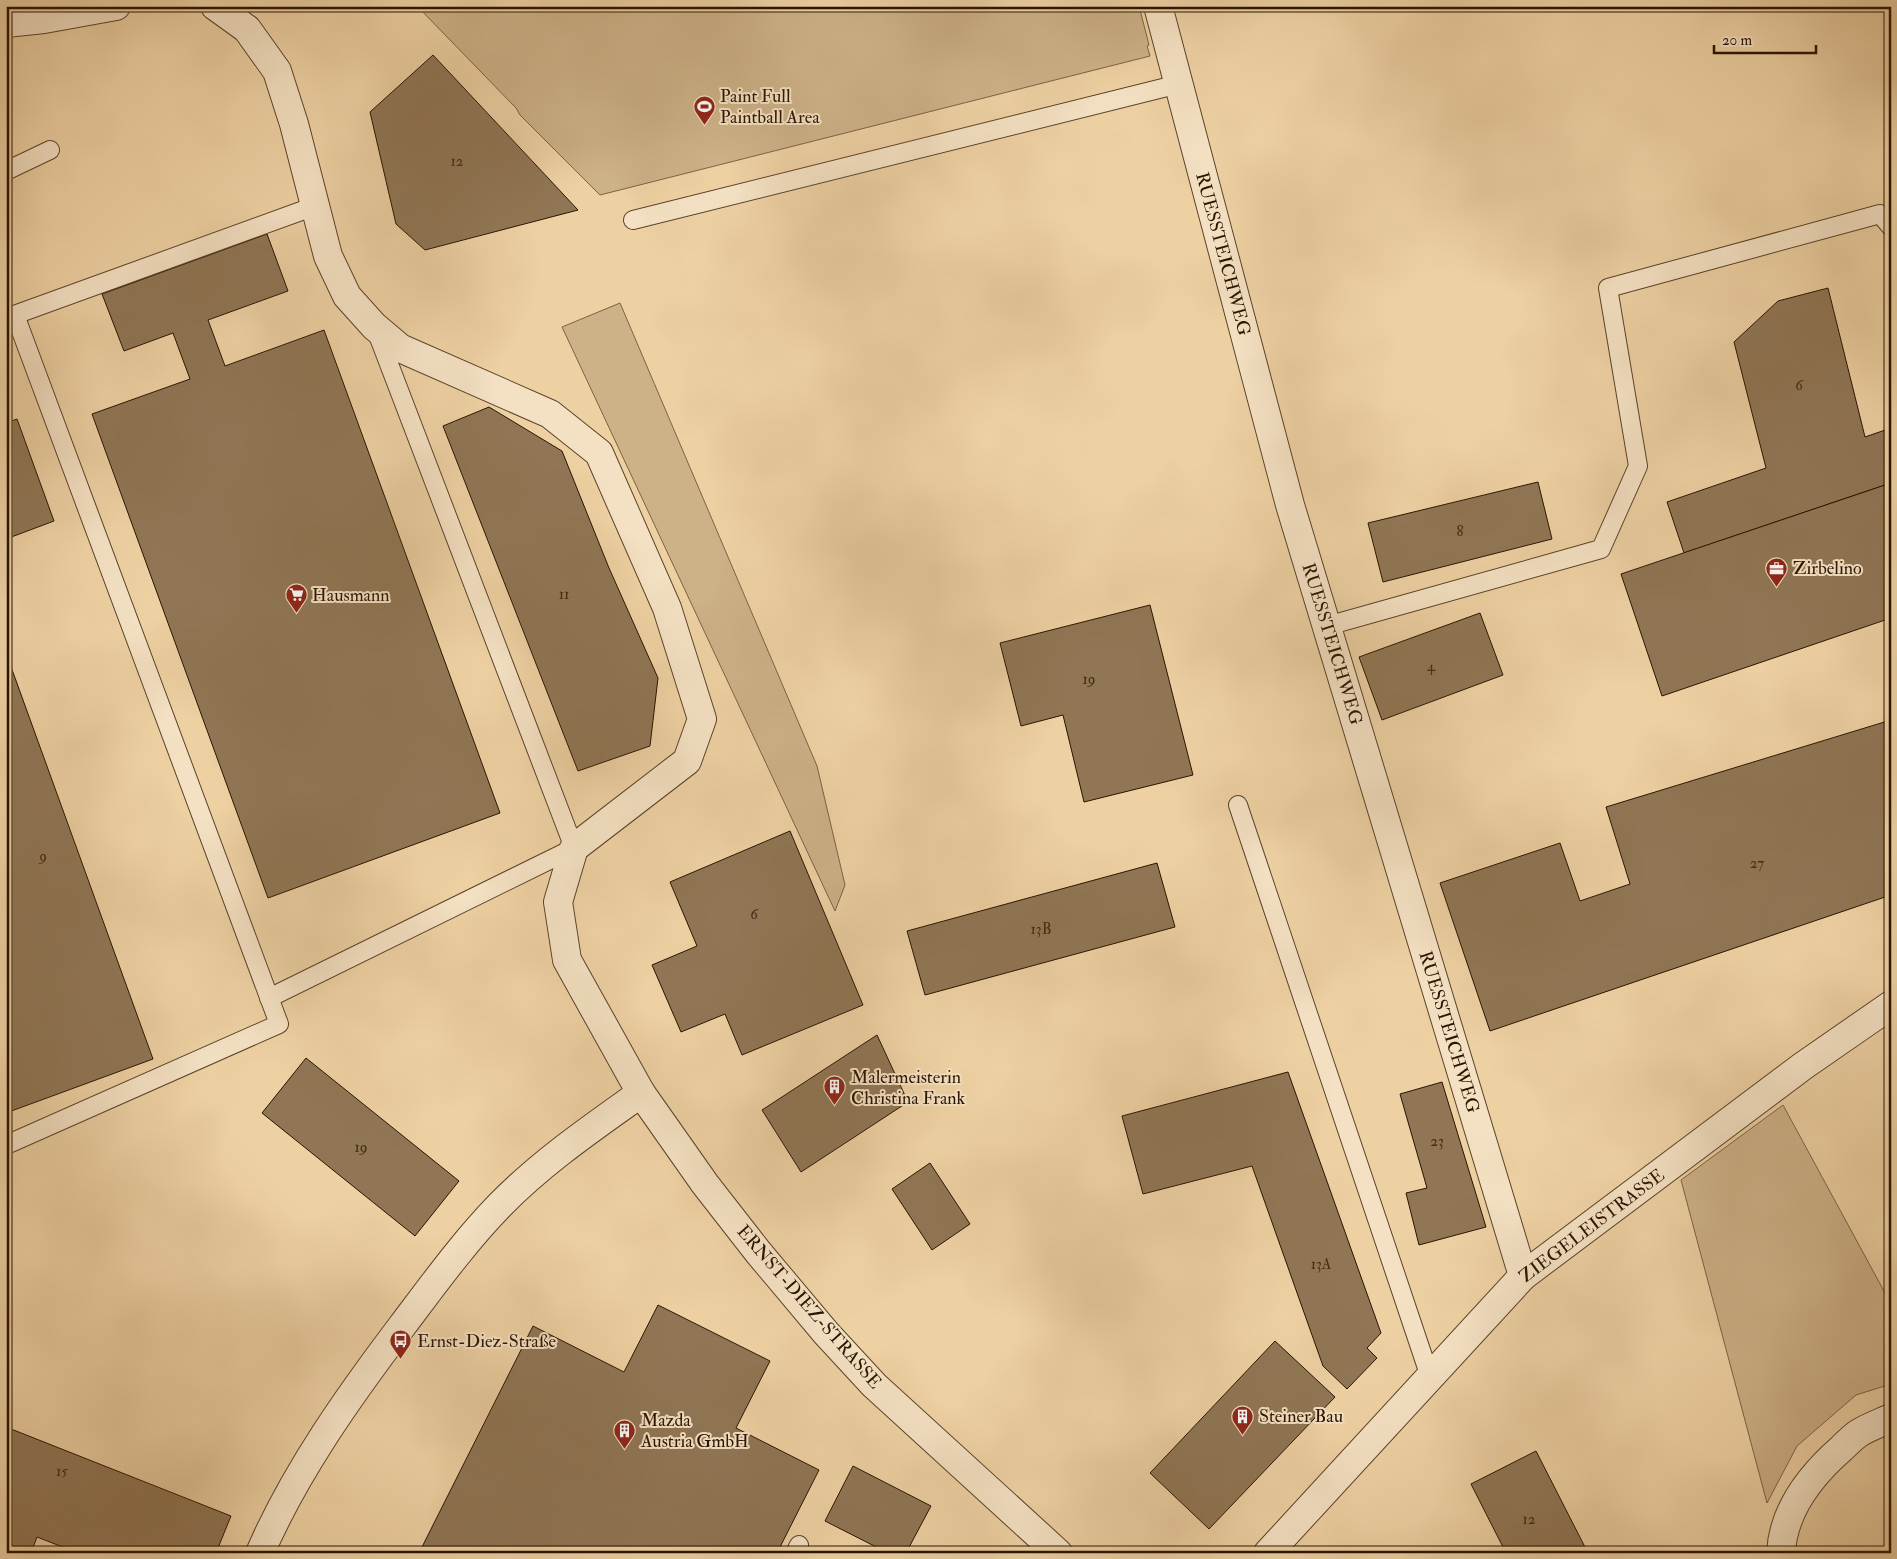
<svg xmlns="http://www.w3.org/2000/svg" width="1897" height="1559" viewBox="0 0 1897 1559" font-family="'IM FELL Double Pica',serif">
	<style>
		.green { fill: #cdb187; stroke: #7c6244 }
		.building { fill: #907655; stroke: #2a1400 }
		.lines { fill: none; stroke-linecap: round; stroke-linejoin: round }
		.lane-casing { stroke: #5b4329; stroke-width: 20 }
		.street-casing { stroke: #5b4329; stroke-width: 30 }
		.lane { stroke: #f4e1c3; stroke-width: 18 }
		.street { stroke: #f4e1c3; stroke-width: 28 }
		.labels { text-anchor: middle; dominant-baseline: central; stroke-width: 4; stroke-linejoin: round; paint-order: stroke }
		.number-label { font-size: 15px; fill: #442c15 }
		.poi-label { font-size: 18px; fill: #2a1400; stroke: #f4e1c3; text-anchor: start }
		.street-label { font-size: 18px; fill: #2a1400; stroke: #f4e1c3 }
	</style>
	<rect width="100%" height="100%" fill="#eed1a3"/>
	<filter id="stains"><feTurbulence type="fractalNoise" baseFrequency=".004" numOctaves="4"/><feColorMatrix values="0 0 0 0 .2 0 0 0 0 .09 0 0 0 0 .02 0 0 0 .5 -.17"/></filter>
	<radialGradient id="worn" r=".72"><stop offset=".6" stop-color="#630" stop-opacity="0"/><stop offset="1" stop-color="#630" stop-opacity=".3"/></radialGradient>
	<!-- green -->
	<g class="green">
		<polygon points="417,6 1139,6 1149,45 1147,46 1150,56 600,195 520,115 516,108"/>
		<polygon points="620,303 817,766 845,885 835,911 562,327"/>
		<polygon points="1783,1105 1891,1304 1891,1384 1856,1395 1797,1446 1767,1503 1681,1180"/>
	</g>
	<!-- building -->
	<g class="building">
		<polygon points="433,55 578,210 425,250 396,224 370,112"/>
		<polygon points="267,234 288,291 208,320 225,366 324,330 500,813 268,898 92,414 190,379 173,333 124,351 102,294"/>
		<polygon points="1828,288 1865,437 1891,428 1891,483 1684,553 1667,502 1766,468 1734,342 1778,301"/>
		<polygon points="489,407 562,451 609,568 658,678 650,746 578,771 443,426"/>
		<polygon points="17,419 54,521 6,539 6,423"/>
		<polygon points="1538,482 1552,539 1383,582 1368,523"/>
		<polygon points="1891,483 1891,618 1662,696 1621,574"/>
		<polygon points="1150,605 1193,775 1084,802 1063,715 1021,726 1000,643"/>
		<polygon points="1480,613 1503,675 1382,720 1359,657"/>
		<polygon points="6,653 153,1059 6,1113"/>
		<polygon points="1891,720 1891,895 1490,1031 1440,883 1560,843 1580,901 1630,884 1606,807"/>
		<polygon points="790,831 863,1005 742,1055 725,1014 681,1032 652,965 697,946 670,882"/>
		<polygon points="1157,863 1175,927 925,995 907,931"/>
		<polygon points="877,1035 908,1102 801,1172 762,1110"/>
		<polygon points="306,1058 459,1181 415,1236 262,1113"/>
		<polygon points="1288,1072 1381,1333 1367,1348 1377,1358 1347,1389 1323,1366 1252,1166 1143,1194 1122,1116"/>
		<polygon points="1442,1082 1486,1227 1419,1245 1406,1193 1427,1188 1400,1094"/>
		<polygon points="930,1163 970,1224 932,1250 892,1189"/>
		<polygon points="658,1305 770,1361 736,1428 819,1470 777,1553 419,1553 533,1326 624,1372"/>
		<polygon points="1275,1341 1335,1397 1209,1529 1150,1473"/>
		<polygon points="6,1427 231,1516 216,1553 78,1553 37,1537 31,1553 6,1553"/>
		<polygon points="1536,1451 1588,1553 1506,1553 1471,1484"/>
		<polygon points="853,1466 931,1506 906,1553 888,1553 825,1521"/>
	</g>
	<g class="lines">
		<defs>
			<g id="lane">
				<polyline points="6,171 50,150"/>
				<polyline points="633,220 1179,84"/>
				<polyline points="6,318 315,206"/>
				<polyline points="1327,626 1601,549 1638,466 1608,288 1880,214 1891,227"/>
				<polyline points="1238,805 1430,1377"/>
				<polyline points="269,998 574,848 376,330"/>
				<polyline points="6,1145 279,1024 15,315"/>
				<polyline points="795,1553 799,1545"/>
			</g>
			<g id="street">
				<polyline points="215,6 247,29 277,71 294,124 328,256 347,296 374,326 400,348 550,414 599,453 667,608 702,719 687,761 574,848 558,902 567,960 641,1093 705,1184 758,1252 826,1333 874,1385 1058,1553"/>
				<polyline points="1158,6 1290,505 1523,1276"/>
				<polyline points="6,23 44,19 116,6"/>
				<path d="M260 1553C295 1472 349 1396 402 1326 433 1285 464 1242 500 1205 542 1162 592 1128 641 1093"/>
				<polyline points="1268,1553 1523,1276 1803,1066 1891,1005"/>
				<path d="M1781 1553C1783 1511 1811 1475 1842 1448 1847 1443 1853 1437 1859 1433 1869 1427 1880 1423 1891 1418"/>
			</g>
		</defs>
		<!-- lane casing -->
		<use href="#lane" class="lane-casing"/>
		<!-- street casing -->
		<use href="#street" class="street-casing"/>
		<!-- lane -->
		<use href="#lane" class="lane"/>
		<!-- street -->
		<use href="#street" class="street"/>
	</g>
	<!-- icons -->
	<defs>
		<symbol id="stadium-pin" viewBox="-11 -11 22 30"><path d="M0 17L-7.5 6A9.5 9.5 0 1 1 7.5 6Z" fill="#8f2418" stroke="#f4e1c3"/><path d="M0-5a6.5 5 0 1 0 0 10a6.5 5 0 1 0 0-10ZM-3.5-1.8h7v3.6h-7Z" fill="#fff"/></symbol>
		<symbol id="office-pin" viewBox="-11 -11 22 30"><path d="M0 17L-7.5 6A9.5 9.5 0 1 1 7.5 6Z" fill="#8f2418" stroke="#f4e1c3"/><path d="M-6-3h4V-5.5h4V-3h4V5H-6ZM-1-4.5V-3h2v-1.5ZM-6 0V1H6V0Z" fill="#fff"/></symbol>
		<symbol id="supermarket-pin" viewBox="-11 -11 22 30"><path d="M0 17L-7.5 6A9.5 9.5 0 1 1 7.5 6Z" fill="#8f2418" stroke="#f4e1c3"/><path d="M-6-5.5h2.5l.6 2H6L4.5 2H-2.5L-4.4-4H-6ZM-1.5 3.2a1.3 1.3 0 1 0 .1 0ZM3 3.2a1.3 1.3 0 1 0 .1 0Z" fill="#fff"/></symbol>
		<symbol id="building-pin" viewBox="-11 -11 22 30"><path d="M0 17L-7.5 6A9.5 9.5 0 1 1 7.5 6Z" fill="#8f2418" stroke="#f4e1c3"/><path d="M-4-6H4V6H1V3H-1V6H-4ZM-2.5-4.3h1.7v1.8h-1.7ZM.8-4.3h1.7v1.8H.8ZM-2.5-1h1.7V.8h-1.7ZM.8-1h1.7V.8H.8Z" fill="#fff"/></symbol>
		<symbol id="bus-pin" viewBox="-11 -11 22 30"><path d="M0 17L-7.5 6A9.5 9.5 0 1 1 7.5 6Z" fill="#8f2418" stroke="#f4e1c3"/><path d="M-5-6H5V4H4V6H2V4H-2V6H-4V4H-5ZM-3.5-4V0h7V-4ZM-3.5 1.2v1.5H-2V1.2ZM2 1.2v1.5H3.5V1.2Z" fill="#fff"/></symbol>
	</defs>
	<g fill-rule="evenodd">
		<use href="#stadium-pin" x="692" y="94" width="25" height="34"/>
		<use href="#office-pin" x="1764" y="556" width="25" height="34"/>
		<use href="#supermarket-pin" x="284" y="582" width="25" height="34"/>
		<use href="#building-pin" x="822" y="1074" width="25" height="34"/>
		<use href="#bus-pin" x="388" y="1328" width="25" height="34"/>
		<use href="#building-pin" x="1230" y="1404" width="25" height="34"/>
		<use href="#building-pin" x="612" y="1418" width="25" height="34"/>
	</g>
	<g class="labels">
		<!-- number labels -->
		<g class="number-label">
			<text x="457" y="161">12</text>
			<text x="1799" y="385">6</text>
			<text x="1460" y="531">8</text>
			<text x="564" y="594">11</text>
			<text x="1431" y="666">4</text>
			<text x="1089" y="679">19</text>
			<text x="43" y="856">9</text>
			<text x="1757" y="863">27</text>
			<text x="754" y="914">6</text>
			<text x="1041" y="929">13B</text>
			<text x="1437" y="1141">23</text>
			<text x="361" y="1147">19</text>
			<text x="1321" y="1264">13A</text>
			<text x="62" y="1471">15</text>
			<text x="1529" y="1519">12</text>
		</g>
		<!-- poi labels -->
		<g class="poi-label">
			<text x="720" y="96">Paint Full<tspan x="720" dy="21">Paintball Area</tspan></text>
			<text x="1793" y="568">Zirbelino</text>
			<text x="312" y="595">Hausmann</text>
			<text x="851" y="1077">Malermeisterin<tspan x="851" dy="21">Christina Frank</tspan></text>
			<text x="417" y="1341">Ernst-Diez-Straße</text>
			<text x="1259" y="1416">Steiner Bau</text>
			<text x="641" y="1420">Mazda<tspan x="641" dy="21">Austria GmbH</tspan></text>
		</g>
		<!-- street labels -->
		<g class="street-label">
			<text transform="translate(1223 254) rotate(75)">RUESSTEICHWEG</text>
			<text transform="translate(1332 644) rotate(73)">RUESSTEICHWEG</text>
			<text transform="translate(1449 1032) rotate(73)">RUESSTEICHWEG</text>
			<text transform="translate(1592 1226) rotate(-37)">ZIEGELEISTRASSE</text>
			<text transform="translate(809 1307) rotate(49)">ERNST-DIEZ-STRASSE</text>
		</g>
	</g>
	<!-- margin -->
	<rect width="1897" height="1559" fill="none" stroke="#eed1a3" stroke-width="25"/>
	<rect x="8" y="8" width="1882" height="1544" fill="none" stroke="#2a1400" stroke-width="2.5"/>
	<rect x="12" y="12" width="1872" height="1534" fill="none" stroke="#2a1400"/>
	<!-- scale -->
	<path d="M1714 45v8h102v-8" fill="none" stroke="#2a1400" stroke-width="2.5"/>
	<text x="1722" y="45" font-size="15" fill="#2a1400" stroke="#f4e1c3" stroke-width="4" paint-order="stroke">20 m</text>
	<rect width="100%" height="100%" filter="url(#stains)"/>
	<rect width="100%" height="100%" fill="url(#worn)"/>
</svg>
